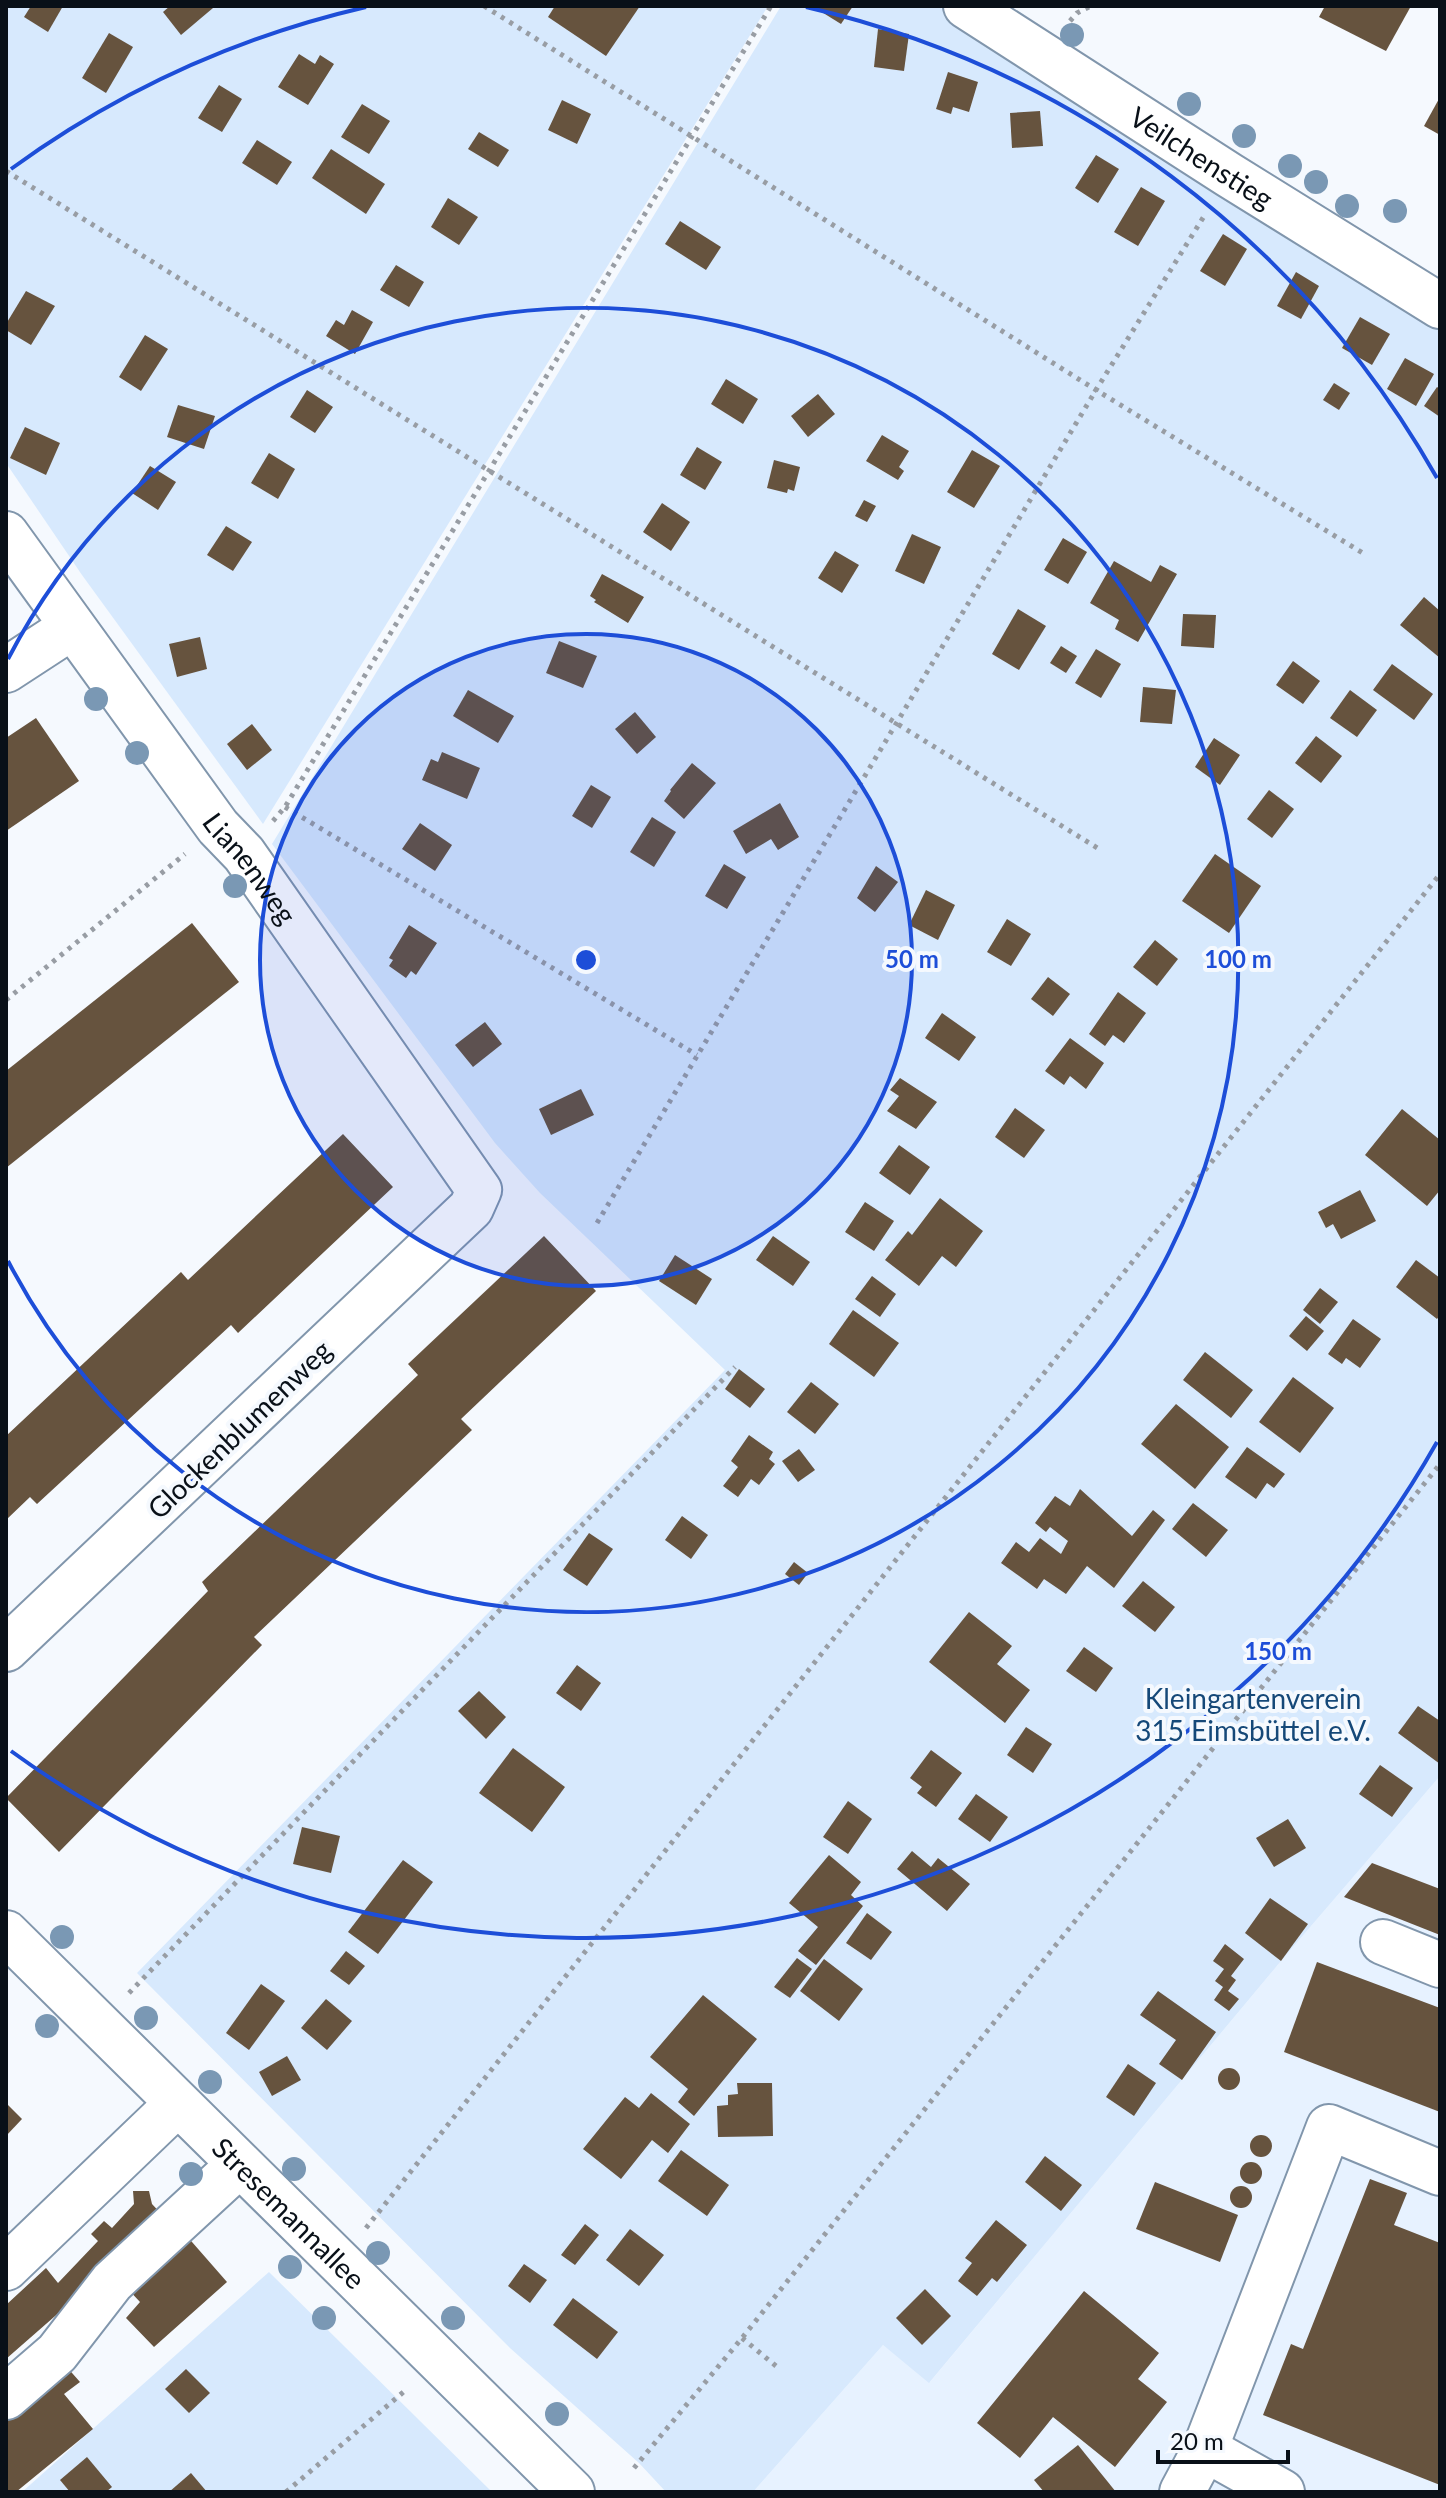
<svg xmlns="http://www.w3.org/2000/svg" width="1446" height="2498" viewBox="0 0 1446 2498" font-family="Lato,sans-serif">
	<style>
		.built { fill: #e7f2ff }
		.green { fill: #d7e9fd }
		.building { fill: #66533e }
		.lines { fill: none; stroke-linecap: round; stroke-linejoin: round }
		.minor-casing { stroke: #8196ac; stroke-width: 48 }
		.path { stroke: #989da4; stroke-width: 5; stroke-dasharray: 4 6; stroke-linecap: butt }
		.minor { stroke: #fff; stroke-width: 44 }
		.tree { fill: #7a98b4 }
		.ring { fill: none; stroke: #1d4ed8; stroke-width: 4 }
		.labels { text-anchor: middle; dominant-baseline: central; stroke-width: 8; stroke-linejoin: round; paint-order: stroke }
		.street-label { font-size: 28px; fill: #091018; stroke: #f5f9fe }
		.park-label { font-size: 28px; fill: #154878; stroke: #f5f9fe }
		.centre { fill: #1d4ed8; stroke: #f5f9fe; stroke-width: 4 }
		.ring-label { font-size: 24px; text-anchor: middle; font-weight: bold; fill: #1d4ed8; stroke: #f5f9fe; stroke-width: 8; stroke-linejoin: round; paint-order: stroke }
	</style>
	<rect width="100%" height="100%" fill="#f5f9fe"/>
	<!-- built -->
	<polygon class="built" points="1440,1776 1440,2492 753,2492 883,2345 930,2382 1281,1961"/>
	<!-- green -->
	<g class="green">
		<polygon points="6,6 768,6 263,824 82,575 6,463"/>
		<polygon points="781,6 938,6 1242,209 1440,329 1440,1776 1281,1961 929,2383 883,2345 753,2492 666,2492 639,2463 510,2348 137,1973 725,1370 540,1193 495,1143 272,844"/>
		<polygon points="269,2272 492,2492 22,2492"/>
	</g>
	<!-- building -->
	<g class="building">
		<polygon points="31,6 63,6 48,32 24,17"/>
		<polygon points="170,6 211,6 213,8 181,35 163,12"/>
		<polygon points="555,6 640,6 606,56 548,17"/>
		<polygon points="812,6 853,6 841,24"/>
		<polygon points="1325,6 1411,6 1386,51 1319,17"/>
		<polygon points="878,29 909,34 904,71 874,67"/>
		<polygon points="109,33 133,47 106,93 82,78"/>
		<polygon points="299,54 315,64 320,55 334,64 308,105 278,87"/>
		<polygon points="948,72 978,82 969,112 953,107 951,114 936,109"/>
		<polygon points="219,85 242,99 222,132 198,118"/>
		<polygon points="1440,97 1440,135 1424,126"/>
		<polygon points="562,100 591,114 577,144 548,130"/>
		<polygon points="362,104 390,121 369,154 341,137"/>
		<polygon points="1040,111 1043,146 1012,148 1010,113"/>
		<polygon points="479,132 509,150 498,167 468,149"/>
		<polygon points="257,140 292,162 277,185 242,163"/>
		<polygon points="331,149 385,184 366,214 312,178"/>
		<polygon points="1096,155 1119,169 1098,203 1075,188"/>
		<polygon points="1141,187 1165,201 1138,246 1114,232"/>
		<polygon points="448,198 478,217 459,245 431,227"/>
		<polygon points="680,221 721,247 706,270 665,244"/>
		<polygon points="1223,234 1247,249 1225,286 1200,271"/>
		<polygon points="396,265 424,282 409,307 380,290"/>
		<polygon points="1296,272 1319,286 1301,319 1277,306"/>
		<polygon points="26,291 55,306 31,345 6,330 6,324"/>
		<polygon points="352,310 373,322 355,354 326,336 336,320 344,325"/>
		<polygon points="1360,317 1390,334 1372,365 1342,348"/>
		<polygon points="145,335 168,349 141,391 119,377"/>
		<polygon points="1405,358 1434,374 1416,406 1387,389"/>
		<polygon points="726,379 758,399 743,424 711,404"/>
		<polygon points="1334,383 1350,393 1339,410 1323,400"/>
		<polygon points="1437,387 1440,389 1440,417 1424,406"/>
		<polygon points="307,390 333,407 315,433 290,417"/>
		<polygon points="818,394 835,414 808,437 791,416"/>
		<polygon points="178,405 215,416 204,449 167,437"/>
		<polygon points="25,427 60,443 46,475 10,458"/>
		<polygon points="882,435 909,451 899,467 904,471 898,480 866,461"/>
		<polygon points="697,447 722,462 705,490 680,475"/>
		<polygon points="972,450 1000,466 974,508 947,492"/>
		<polygon points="269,453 295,469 278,499 251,483"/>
		<polygon points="774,460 800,467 794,491 788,489 787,493 767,488"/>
		<polygon points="150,466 176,482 158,510 132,493"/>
		<polygon points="864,500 876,506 867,522 855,516"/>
		<polygon points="662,503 690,522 671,551 643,532"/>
		<polygon points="226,526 252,542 233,571 207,555"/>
		<polygon points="912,534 941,547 924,584 895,571"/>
		<polygon points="1063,538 1087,552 1068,584 1044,570"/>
		<polygon points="835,551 859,565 842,593 818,578"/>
		<polygon points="1114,561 1151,582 1160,565 1177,574 1138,642 1115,629 1119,620 1090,603"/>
		<polygon points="602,574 644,597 628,623 594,602 596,600 590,596"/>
		<polygon points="1424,597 1440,611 1440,658 1400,625"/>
		<polygon points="1018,609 1046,626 1019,670 992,654"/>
		<polygon points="1183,614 1216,615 1214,648 1181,646"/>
		<polygon points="200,637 207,669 177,677 169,644"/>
		<polygon points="559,641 597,656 583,688 546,673"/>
		<polygon points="1061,646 1077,656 1066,673 1050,663"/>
		<polygon points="1096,649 1121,664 1101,698 1075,683"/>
		<polygon points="1293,661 1320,681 1303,704 1276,685"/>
		<polygon points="1392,664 1433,694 1414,720 1373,690"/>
		<polygon points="1143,687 1176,690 1172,724 1140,722"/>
		<polygon points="468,690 514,716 498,743 453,716"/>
		<polygon points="1350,690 1377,710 1357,737 1330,718"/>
		<polygon points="635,712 656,737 637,754 615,729"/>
		<polygon points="36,718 79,781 6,831 6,738"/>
		<polygon points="252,724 272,750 247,770 227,744"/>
		<polygon points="1316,736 1342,756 1321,783 1295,763"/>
		<polygon points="1214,738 1240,755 1220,785 1195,767"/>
		<polygon points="442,752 480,768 467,799 422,780 431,759 438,762"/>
		<polygon points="692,763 716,783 684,819 664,801 671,791 670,790"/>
		<polygon points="591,785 611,797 592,828 572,816"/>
		<polygon points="1269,790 1294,809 1272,838 1247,819"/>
		<polygon points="780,803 799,837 778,850 771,839 746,854 733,831"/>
		<polygon points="652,817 676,832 654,867 630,852"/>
		<polygon points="420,823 452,845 435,871 402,849"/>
		<polygon points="1215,854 1261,886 1229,933 1182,901"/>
		<polygon points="724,864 746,877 727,909 705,896"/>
		<polygon points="876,866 898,882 875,912 857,898"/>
		<polygon points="926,890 955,905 938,940 909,925"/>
		<polygon points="1007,919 1031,934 1011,966 987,952"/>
		<polygon points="192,923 239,982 6,1168 6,1071"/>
		<polygon points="409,925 437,943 416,975 411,971 406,978 389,966 393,960 389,958"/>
		<polygon points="1155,940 1178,959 1157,986 1133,967"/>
		<polygon points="1048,977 1070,994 1053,1016 1031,999"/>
		<polygon points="1118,992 1146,1013 1124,1043 1113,1035 1105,1046 1089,1034"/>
		<polygon points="942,1013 976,1037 959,1061 925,1038"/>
		<polygon points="485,1022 502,1044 473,1067 455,1045"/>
		<polygon points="1070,1038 1104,1063 1086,1089 1070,1076 1064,1085 1045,1071"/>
		<polygon points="900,1078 937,1102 916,1129 887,1111 899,1096 890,1090"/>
		<polygon points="581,1089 594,1115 551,1135 539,1109"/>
		<polygon points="1015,1108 1045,1130 1024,1158 995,1137"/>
		<polygon points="1402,1109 1440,1140 1440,1190 1427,1206 1365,1155"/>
		<polygon points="343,1134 393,1187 238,1333 231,1325 37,1504 30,1497 6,1520 6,1436 181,1272 188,1280"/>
		<polygon points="899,1145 930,1167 910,1195 879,1173"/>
		<polygon points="1360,1190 1376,1221 1341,1239 1333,1224 1326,1228 1318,1212"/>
		<polygon points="940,1198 983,1231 956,1267 942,1256 919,1286 885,1260 908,1231 912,1235"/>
		<polygon points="865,1202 894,1221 874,1251 845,1232"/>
		<polygon points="544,1236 596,1291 461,1419 472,1430 254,1637 262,1645 59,1852 6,1798 208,1591 202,1582 418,1375 408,1364"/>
		<polygon points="773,1236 810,1262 793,1286 756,1260"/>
		<polygon points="675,1255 712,1279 696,1305 659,1281"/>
		<polygon points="1416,1260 1440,1278 1440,1315 1437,1319 1396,1287"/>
		<polygon points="872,1276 896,1294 880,1317 855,1299"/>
		<polygon points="1320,1288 1338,1302 1320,1324 1303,1310"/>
		<polygon points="853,1310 899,1343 874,1377 829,1344"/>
		<polygon points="1306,1316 1324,1331 1307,1351 1289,1336"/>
		<polygon points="1353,1319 1381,1339 1360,1368 1346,1358 1342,1364 1328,1354"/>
		<polygon points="1205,1352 1253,1390 1231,1418 1183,1380"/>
		<polygon points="739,1369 765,1389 750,1408 725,1389"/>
		<polygon points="1293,1377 1334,1408 1300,1453 1259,1422"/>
		<polygon points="811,1382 839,1404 815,1434 787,1412"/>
		<polygon points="1176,1404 1229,1447 1195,1489 1141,1444"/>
		<polygon points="749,1435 773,1452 769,1459 775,1464 759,1485 751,1479 738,1497 723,1486 738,1467 731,1461"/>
		<polygon points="1247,1447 1285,1474 1274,1488 1267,1483 1256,1499 1225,1477"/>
		<polygon points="799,1449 815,1470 798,1482 782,1461"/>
		<polygon points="1080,1489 1132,1536 1153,1510 1165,1520 1114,1588 1087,1566 1066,1594 1044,1579 1037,1589 1001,1563 1016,1542 1029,1552 1040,1538 1061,1554 1068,1541 1050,1527 1046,1532 1035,1523 1055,1496 1070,1506"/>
		<polygon points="1193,1503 1228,1530 1206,1557 1172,1529"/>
		<polygon points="682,1516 708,1535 691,1559 665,1540"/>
		<polygon points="589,1533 613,1549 587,1586 563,1570"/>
		<polygon points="794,1562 808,1573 799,1585 785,1574"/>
		<polygon points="1143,1581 1175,1607 1155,1632 1122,1606"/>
		<polygon points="969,1612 1012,1646 997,1664 1030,1690 1005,1723 929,1662"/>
		<polygon points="1084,1647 1113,1668 1096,1692 1066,1671"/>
		<polygon points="577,1665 601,1683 581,1711 556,1693"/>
		<polygon points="479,1691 506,1717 486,1739 458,1711"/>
		<polygon points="1418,1706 1440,1721 1440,1764 1398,1733"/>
		<polygon points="1026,1727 1052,1744 1033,1773 1007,1755"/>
		<polygon points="513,1748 565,1787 532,1832 479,1793"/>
		<polygon points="931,1750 962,1773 936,1807 917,1793 922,1787 910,1778"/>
		<polygon points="1380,1765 1413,1788 1392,1817 1359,1794"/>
		<polygon points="976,1794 1008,1817 990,1842 958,1819"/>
		<polygon points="848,1801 872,1819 848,1854 823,1837"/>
		<polygon points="1288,1819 1306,1848 1274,1867 1256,1838"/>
		<polygon points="302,1827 340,1836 331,1873 293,1864"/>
		<polygon points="912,1851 931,1867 938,1858 970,1884 947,1911 897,1869"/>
		<polygon points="829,1855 861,1882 851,1895 863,1906 816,1965 798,1951 818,1927 789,1903"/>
		<polygon points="403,1860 433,1882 378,1954 348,1932"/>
		<polygon points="1372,1863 1440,1889 1440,1935 1344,1897"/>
		<polygon points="1270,1898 1308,1924 1281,1961 1245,1933"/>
		<polygon points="867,1913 892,1932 871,1960 846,1943"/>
		<polygon points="1225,1944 1244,1959 1231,1976 1236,1980 1228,1991 1239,1999 1229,2011 1214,2000 1223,1987 1215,1981 1224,1969 1213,1961"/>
		<polygon points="346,1951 365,1966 349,1985 330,1971"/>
		<polygon points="797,1958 812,1969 790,1998 774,1987"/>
		<polygon points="824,1959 863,1989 839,2021 800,1991"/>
		<polygon points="1317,1962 1440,2008 1440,2112 1284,2052"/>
		<polygon points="261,1984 285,2001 249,2050 226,2033"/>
		<polygon points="1158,1991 1216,2032 1182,2080 1159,2064 1176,2040 1140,2015"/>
		<polygon points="703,1995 757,2039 694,2116 678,2102 688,2089 650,2057"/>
		<polygon points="326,1999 352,2021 327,2050 301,2028"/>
		<polygon points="287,2056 301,2080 272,2096 259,2072"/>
		<polygon points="1128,2064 1156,2083 1134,2116 1106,2097"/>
		<circle cx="1229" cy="2079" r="11"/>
		<polygon points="737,2083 772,2083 773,2136 718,2137 717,2106 728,2105 728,2095 738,2094"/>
		<polygon points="651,2093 690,2124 668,2153 652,2140 621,2179 583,2149 625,2097 639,2108"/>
		<polygon points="6,2103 22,2119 6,2136"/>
		<circle cx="1261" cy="2146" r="11"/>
		<polygon points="681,2150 729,2185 707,2216 658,2181"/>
		<polygon points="1045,2156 1082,2185 1061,2211 1025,2182"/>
		<circle cx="1251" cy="2173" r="11"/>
		<polygon points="1370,2179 1407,2193 1394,2225 1440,2243 1440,2485 1263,2415 1291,2344 1303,2349"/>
		<polygon points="1155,2182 1238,2215 1220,2262 1136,2229"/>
		<circle cx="1241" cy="2197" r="11"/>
		<polygon points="133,2191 149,2191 152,2204 166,2219 6,2359 6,2305 46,2268 58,2283 98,2241 91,2234 104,2221 112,2228 134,2204"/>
		<polygon points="996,2220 1027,2245 997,2282 992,2278 977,2296 958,2281 972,2263 965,2258"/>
		<polygon points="585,2224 599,2235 575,2265 561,2255"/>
		<polygon points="630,2229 664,2255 639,2286 606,2260"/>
		<polygon points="185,2234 227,2282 154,2347 126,2318 140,2302 126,2287"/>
		<polygon points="524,2264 547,2280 530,2303 508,2286"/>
		<polygon points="925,2289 951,2316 922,2345 896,2318"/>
		<polygon points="1084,2291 1159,2353 1138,2379 1167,2402 1115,2467 1053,2417 1020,2458 977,2423"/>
		<polygon points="573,2298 618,2332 597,2359 553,2325"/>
		<polygon points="65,2365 80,2382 64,2394 93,2429 16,2492 6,2492 6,2415"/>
		<polygon points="186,2369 210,2393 189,2413 165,2389"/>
		<polygon points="1078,2445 1116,2492 1044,2492 1034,2480"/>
		<polygon points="87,2457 112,2487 106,2492 70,2492 60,2480"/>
		<polygon points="191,2473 207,2492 169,2492"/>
	</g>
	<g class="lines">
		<defs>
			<g id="minor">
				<path id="s1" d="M966 6 1229 175 1440 306"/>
				<path id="s2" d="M6 534 218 827 244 854 479 1190 471 1208 6 1649"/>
				<polyline points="6,670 72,627"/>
				<path id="s3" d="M6 1933 572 2492"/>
				<polyline points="1383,1942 1440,1965"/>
				<polyline points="6,2268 177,2104"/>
				<polyline points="6,2397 57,2353 112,2282 239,2165"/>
				<polyline points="1205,2449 1282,2492"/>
				<polyline points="1182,2492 1205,2449 1329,2127 1440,2173"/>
			</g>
		</defs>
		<!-- minor casing -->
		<use href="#minor" class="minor-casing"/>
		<!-- path -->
		<g class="path">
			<polyline points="484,6 1096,390 1366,555"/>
			<polyline points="1070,21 1077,13 1091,6"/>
			<polyline points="6,171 1099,849"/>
			<polyline points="285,807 697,1055"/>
			<polyline points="273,821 285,807 771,6"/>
			<polyline points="6,1000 185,854"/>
			<polyline points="597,1223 1096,390 1206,213"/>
			<polyline points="129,1993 735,1367"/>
			<polyline points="366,2228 1440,874"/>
			<polyline points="742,2338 776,2366"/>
			<polyline points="634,2468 742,2338 1440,1464"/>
			<polyline points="286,2492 407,2389"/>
		</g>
		<!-- minor -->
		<use href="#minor" class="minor"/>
	</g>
	<!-- trees -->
	<g class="tree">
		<circle cx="1072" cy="35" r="12"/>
		<circle cx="1189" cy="104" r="12"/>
		<circle cx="1244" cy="136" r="12"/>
		<circle cx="1290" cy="166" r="12"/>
		<circle cx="1316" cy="182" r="12"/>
		<circle cx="1347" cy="206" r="12"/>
		<circle cx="1395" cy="211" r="12"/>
		<circle cx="96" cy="699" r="12"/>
		<circle cx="137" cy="753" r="12"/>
		<circle cx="235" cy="886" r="12"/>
		<circle cx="62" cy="1937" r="12"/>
		<circle cx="146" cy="2018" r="12"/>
		<circle cx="47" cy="2026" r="12"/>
		<circle cx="210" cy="2082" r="12"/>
		<circle cx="294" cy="2169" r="12"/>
		<circle cx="191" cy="2174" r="12"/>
		<circle cx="378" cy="2253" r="12"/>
		<circle cx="290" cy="2267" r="12"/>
		<circle cx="324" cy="2318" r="12"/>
		<circle cx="453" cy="2318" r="12"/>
		<circle cx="557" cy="2414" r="12"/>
	</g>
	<!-- distance rings -->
	<circle cx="586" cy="960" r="326" fill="#1d4ed8" fill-opacity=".12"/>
	<g class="ring">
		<circle cx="586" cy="960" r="326"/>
		<path d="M8 659A652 652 0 1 1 8 1261"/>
		<path d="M1437 1442A978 978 0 0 1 11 1751M11 169A978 978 0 0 1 366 7M806 7A978 978 0 0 1 1437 478"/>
	</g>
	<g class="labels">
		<!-- street labels -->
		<g class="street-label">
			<text stroke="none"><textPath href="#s1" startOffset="280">Veilchenstieg</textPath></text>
			<text stroke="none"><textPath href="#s2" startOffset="414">Lianenweg</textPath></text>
			<text transform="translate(239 1429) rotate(-44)">Glockenblumenweg</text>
			<text stroke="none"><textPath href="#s3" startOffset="398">Stresemannallee</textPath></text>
		</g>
		<!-- park labels -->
		<g class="park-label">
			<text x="1253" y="1698">Kleingartenverein<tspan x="1253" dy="32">315 Eimsbüttel e.V.</tspan></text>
		</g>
	</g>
	<circle cx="586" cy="960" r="12" class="centre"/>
	<g class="ring-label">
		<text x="912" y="968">50 m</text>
		<text x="1238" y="968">100 m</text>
		<text x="1278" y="1660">150 m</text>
	</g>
	<!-- border -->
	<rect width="1446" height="2498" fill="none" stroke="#091018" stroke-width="16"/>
	<!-- scale -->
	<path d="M1158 2450v12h130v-12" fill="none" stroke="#091018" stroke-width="4"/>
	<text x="1170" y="2450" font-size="24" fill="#091018" stroke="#f5f9fe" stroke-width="6" paint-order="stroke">20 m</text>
</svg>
